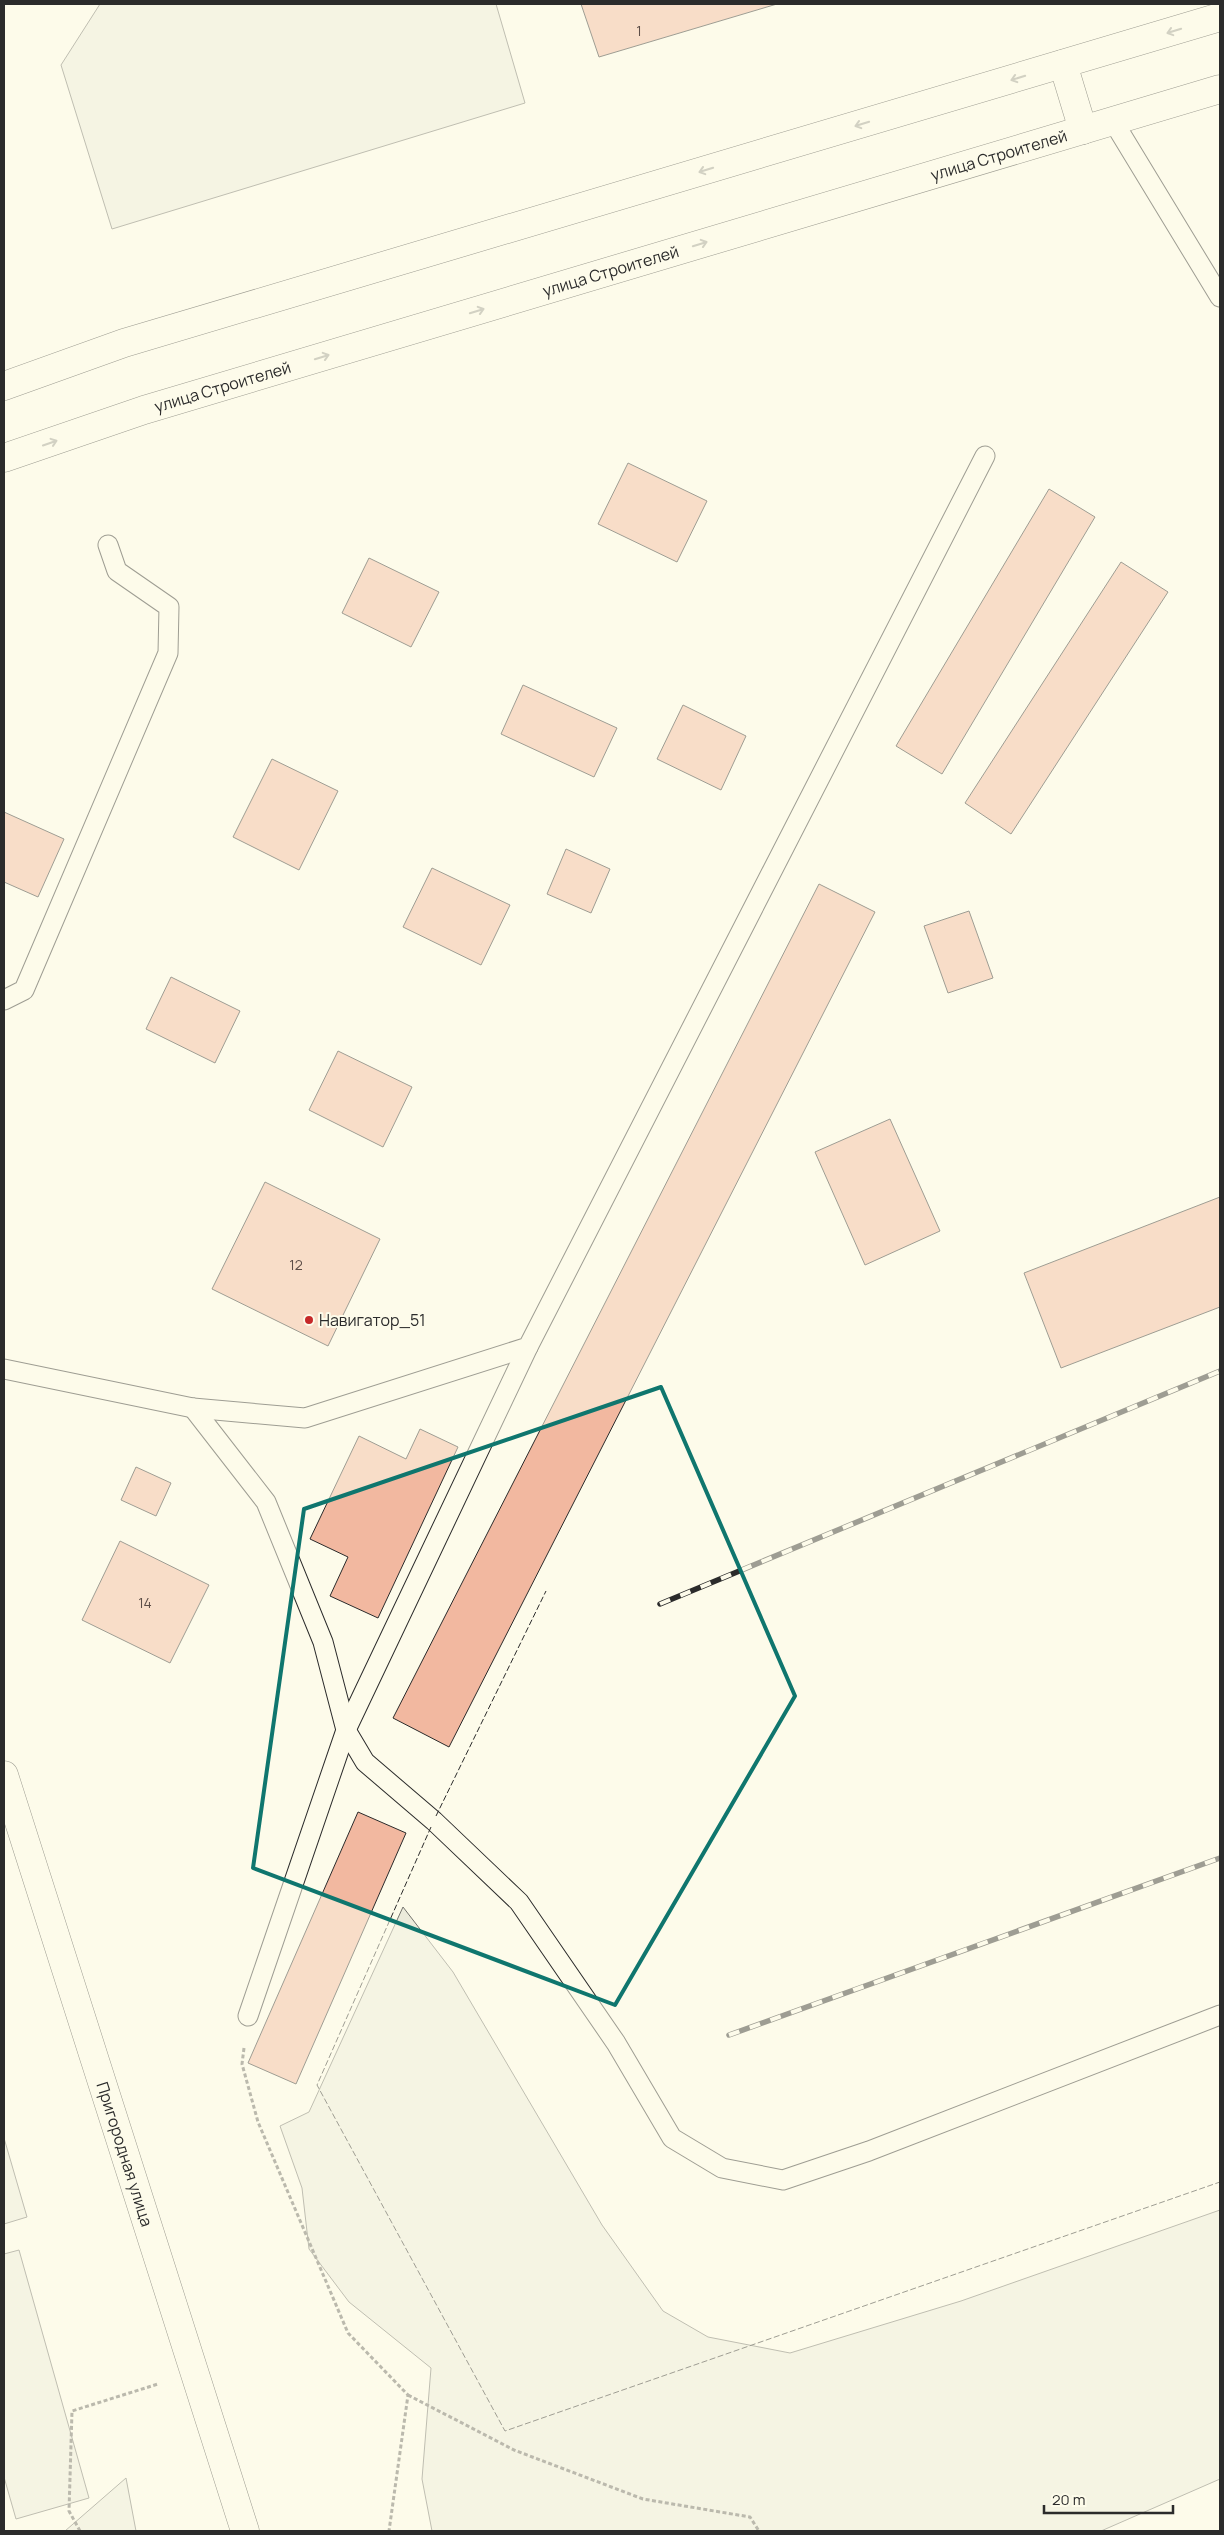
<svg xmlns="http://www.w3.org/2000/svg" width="1224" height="2535" viewBox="0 0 1224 2535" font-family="Manrope,sans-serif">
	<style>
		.green { fill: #ecebdb; stroke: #74746e }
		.parking { fill: #eceadb; stroke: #74746e }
		.building { fill: #f2b8a0; stroke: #2b2b2b }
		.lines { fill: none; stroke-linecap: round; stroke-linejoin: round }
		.lane-casing { stroke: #2b2b2b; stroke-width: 21 }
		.primary-casing { stroke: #2b2b2b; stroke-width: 29 }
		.path { stroke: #6a6964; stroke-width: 3; stroke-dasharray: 4 2.5; stroke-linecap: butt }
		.lane { stroke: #fdfbea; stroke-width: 19 }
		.primary { stroke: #fdfbea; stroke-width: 28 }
		.rail-casing { stroke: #2b2b2b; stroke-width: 5.5 }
		.rail { stroke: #fdfbea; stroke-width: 4; stroke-dasharray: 11; stroke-linecap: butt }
		.fence { stroke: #2b2b2b; stroke-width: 1; stroke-dasharray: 6 2.5; stroke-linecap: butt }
		.oneway { stroke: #9e9d94 }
		.marked { fill: none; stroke: #0f766e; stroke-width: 4; stroke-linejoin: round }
		.poi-dot { fill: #c62828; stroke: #fdfbea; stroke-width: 2 }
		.labels { text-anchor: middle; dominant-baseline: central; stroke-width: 4; stroke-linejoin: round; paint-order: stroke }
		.number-label { font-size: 14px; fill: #5d4e48 }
		.street-label { font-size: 16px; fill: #2b2b2b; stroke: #fdfbea }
		.poi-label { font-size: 16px; fill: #2b2b2b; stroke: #fdfbea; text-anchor: start }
	</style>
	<rect width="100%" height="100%" fill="#fdfbea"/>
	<!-- green -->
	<g class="green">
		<polygon points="100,4 496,4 525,103 112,229 61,65"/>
		<polygon points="403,1907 453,1972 602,2225 663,2311 708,2337 790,2353 961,2301 1220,2210 1220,2479 1101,2531 432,2531 422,2479 431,2368 349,2302 309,2249 302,2188 280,2126 309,2112"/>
		<polygon points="126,2478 136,2531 65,2531"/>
	</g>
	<!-- parking -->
	<g class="parking">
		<polygon points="4,2138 27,2217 4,2224"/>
		<polygon points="19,2250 89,2498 16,2519 4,2477 4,2254"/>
	</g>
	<!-- building -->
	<g class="building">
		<polygon points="581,4 777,4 599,57"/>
		<polygon points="628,463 707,501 677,562 598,524"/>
		<polygon points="1049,489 1095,517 942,774 896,746"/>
		<polygon points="369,558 439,592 411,647 342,613"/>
		<polygon points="1121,562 1168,592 1011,834 965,803"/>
		<polygon points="523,685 617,728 594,777 501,734"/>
		<polygon points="683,705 746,736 721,790 657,759"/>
		<polygon points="272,759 338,791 299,870 233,837"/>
		<polygon points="4,812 64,839 38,897 4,882"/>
		<polygon points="566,849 610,869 591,913 547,894"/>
		<polygon points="432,868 510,905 481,965 403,927"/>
		<polygon points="819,884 875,912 449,1747 393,1718"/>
		<polygon points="969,911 993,978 948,993 924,926"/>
		<polygon points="171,977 240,1011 215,1063 146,1029"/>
		<polygon points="338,1051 412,1087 383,1147 309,1110"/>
		<polygon points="890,1119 940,1231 865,1265 815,1152"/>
		<polygon points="265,1182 380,1239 328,1346 212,1289"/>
		<polygon points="1220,1197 1220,1307 1061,1368 1024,1273"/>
		<polygon points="420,1429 458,1447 378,1618 330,1596 348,1557 310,1539 359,1436 406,1459"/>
		<polygon points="136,1467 171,1483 156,1516 121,1500"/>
		<polygon points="120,1541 209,1585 170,1663 82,1620"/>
		<polygon points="358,1812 406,1833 296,2084 248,2063"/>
	</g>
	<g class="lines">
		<defs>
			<g id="lane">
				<polyline points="1113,121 1220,297"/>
				<polyline points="4,1000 24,990 168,653 169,607 117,571 108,545"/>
				<polyline points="4,1369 193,1408 305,1418 528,1347 985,456"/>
				<polyline points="193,1408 266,1502 323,1642 346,1730 365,1762 434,1821 519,1902 616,2043 672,2138 722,2168 783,2180 869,2151 1220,2015"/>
				<polyline points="248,2016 346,1730 528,1347"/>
			</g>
			<g id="primary">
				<polyline points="1063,64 1083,130"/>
				<polyline points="4,386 124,343 1220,17"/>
				<path id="s1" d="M4 458 144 410 1220 89"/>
				<path id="s2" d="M4 1775 245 2531"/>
			</g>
		</defs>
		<!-- lane casing -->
		<use href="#lane" class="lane-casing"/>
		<!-- primary casing -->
		<use href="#primary" class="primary-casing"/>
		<!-- path -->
		<g class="path">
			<polyline points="244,2048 242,2064 258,2122 348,2333 408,2395 389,2531"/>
			<polyline points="408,2395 514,2450 643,2499 750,2517 759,2531"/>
			<polyline points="80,2531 69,2511 72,2411 158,2384"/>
		</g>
		<!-- lane -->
		<use href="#lane" class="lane"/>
		<!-- primary -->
		<use href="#primary" class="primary"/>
		<defs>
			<g id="rail">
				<polyline points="660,1604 1220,1371"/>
				<polyline points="729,2035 1220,1858"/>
			</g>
		</defs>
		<!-- rail casing -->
		<use href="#rail" class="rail-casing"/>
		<!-- rail -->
		<use href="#rail" class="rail"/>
		<!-- fence -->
		<g class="fence">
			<polyline points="436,1816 546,1591"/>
			<polyline points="431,1827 317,2085 505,2431 1220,2182"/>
		</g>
	</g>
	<!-- one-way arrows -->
	<defs><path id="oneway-shaft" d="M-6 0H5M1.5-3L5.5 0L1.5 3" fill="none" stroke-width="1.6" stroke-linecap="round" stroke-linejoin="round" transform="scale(1.25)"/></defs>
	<g class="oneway">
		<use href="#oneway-shaft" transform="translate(1174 31) rotate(163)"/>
		<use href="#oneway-shaft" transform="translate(1018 78) rotate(163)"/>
		<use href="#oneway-shaft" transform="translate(862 124) rotate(163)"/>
		<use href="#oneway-shaft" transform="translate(706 170) rotate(163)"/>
		<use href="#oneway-shaft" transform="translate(700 244) rotate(-17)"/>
		<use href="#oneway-shaft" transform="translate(477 311) rotate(-17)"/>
		<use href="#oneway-shaft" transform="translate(322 357) rotate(-17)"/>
		<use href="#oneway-shaft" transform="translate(50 443) rotate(-19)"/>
	</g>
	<!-- marked area -->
	<path d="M0 0H1224V2535H0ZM661 1387 795 1696 615 2005 253 1868 304 1509Z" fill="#fdfbea" fill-opacity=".55" fill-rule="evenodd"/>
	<path class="marked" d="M661 1387 795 1696 615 2005 253 1868 304 1509Z"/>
	<!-- markers -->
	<circle class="poi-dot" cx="309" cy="1320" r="5"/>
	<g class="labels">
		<!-- number labels -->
		<g class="number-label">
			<text x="639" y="30">1</text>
			<text x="296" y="1264">12</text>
			<text x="145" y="1602">14</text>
		</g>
		<!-- street labels -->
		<g class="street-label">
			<text stroke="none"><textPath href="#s1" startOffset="1040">улица Строителей</textPath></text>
			<text stroke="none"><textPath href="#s1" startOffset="635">улица Строителей</textPath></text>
			<text stroke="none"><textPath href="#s1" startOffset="230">улица Строителей</textPath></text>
			<text stroke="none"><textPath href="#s2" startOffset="398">Пригородная улица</textPath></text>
		</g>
		<!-- poi labels -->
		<g class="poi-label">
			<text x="319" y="1320">Навигатор_51</text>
		</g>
	</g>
	<!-- border -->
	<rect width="1224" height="2535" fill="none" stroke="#2b2b2b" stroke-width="10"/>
	<!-- scale -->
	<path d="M1044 2505v8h129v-8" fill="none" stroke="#2b2b2b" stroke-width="2.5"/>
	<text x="1052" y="2505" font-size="15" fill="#2b2b2b" stroke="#fdfbea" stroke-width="4" paint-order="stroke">20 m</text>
</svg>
